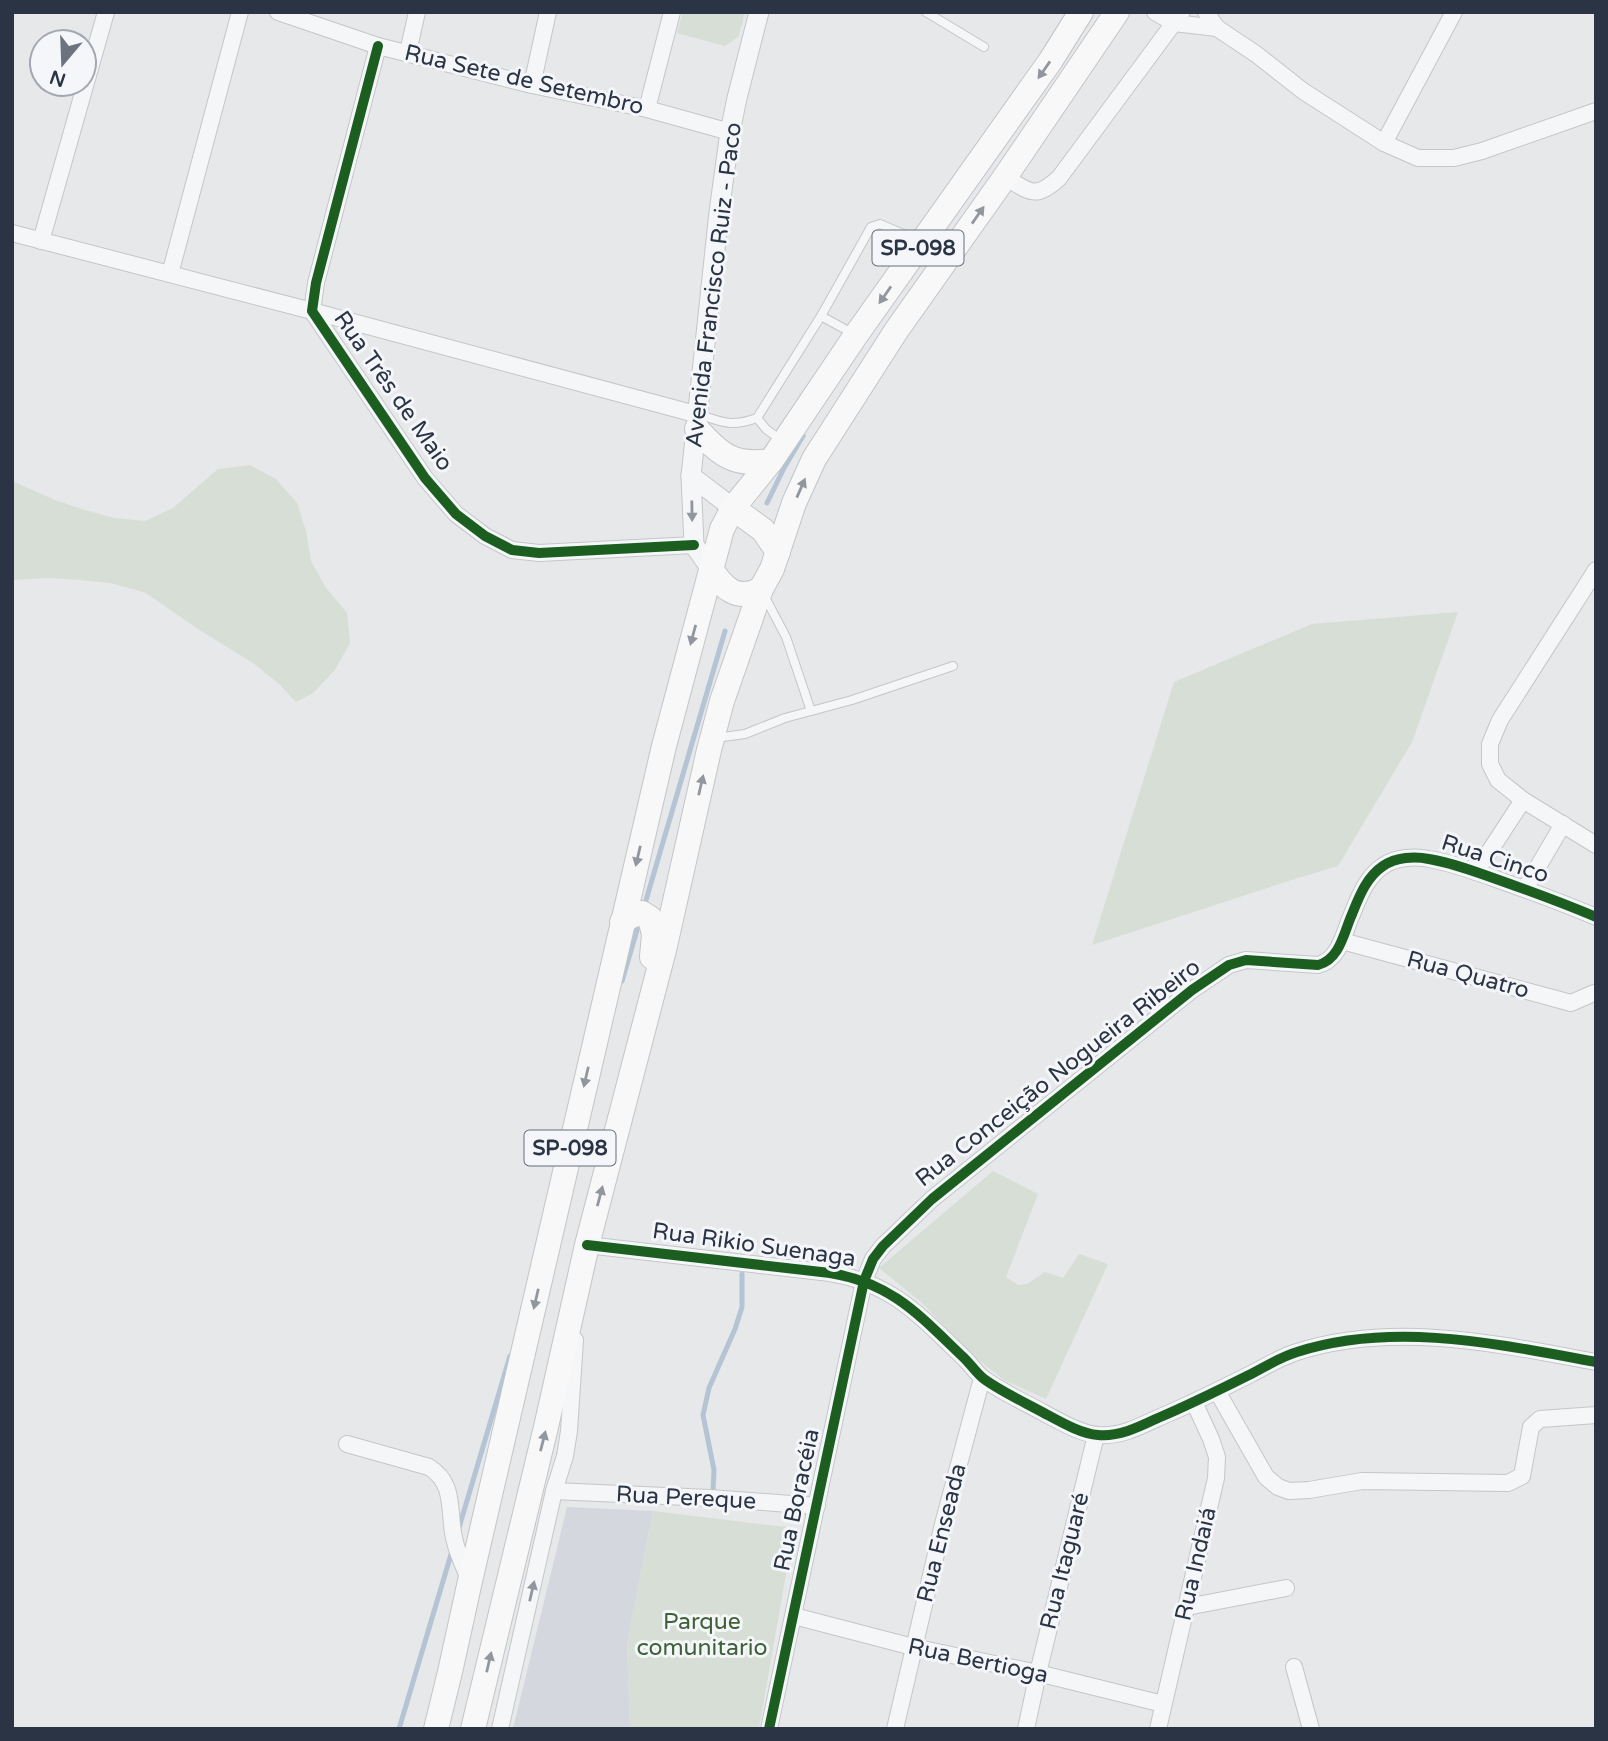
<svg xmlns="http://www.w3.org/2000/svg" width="1608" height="1741" viewBox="0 0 1608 1741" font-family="'Varela Round',sans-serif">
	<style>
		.built { fill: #d4d7dd }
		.green { fill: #d6ded6 }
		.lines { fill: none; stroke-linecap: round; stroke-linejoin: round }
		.stream { stroke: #b4c4d5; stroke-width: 5 }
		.service-casing { stroke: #c4c6c8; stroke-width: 10 }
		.minor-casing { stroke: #c4c6c8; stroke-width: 18 }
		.tertiary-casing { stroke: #c4c6c8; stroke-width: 21 }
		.primary-casing { stroke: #c2c5c8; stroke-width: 26 }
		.service { stroke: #f5f6f7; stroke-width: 8 }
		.minor { stroke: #f5f6f7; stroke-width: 16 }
		.tertiary { stroke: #f5f6f7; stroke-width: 19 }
		.primary { stroke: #f8f8f8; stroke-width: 24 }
		.cycleway-casing { stroke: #f4f6f9; stroke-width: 15 }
		.cycleway { stroke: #1b5e20; stroke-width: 10 }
		.oneway { fill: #92969e }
		.oneway2 { fill: #90959e }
		.labels { text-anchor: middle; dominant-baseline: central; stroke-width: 6; stroke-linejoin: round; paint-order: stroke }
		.shield { fill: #f4f6f9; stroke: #676e7b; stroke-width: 2 }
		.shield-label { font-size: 21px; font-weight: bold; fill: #2b3445 }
		.street-label { font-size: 23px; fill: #2b3445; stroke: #f4f6f9 }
		.park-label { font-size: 23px; fill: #3f6138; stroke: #f4f6f9 }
	</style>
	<rect width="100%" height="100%" fill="#e6e8ea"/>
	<!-- built -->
	<polygon class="built" points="567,1507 653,1511 627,1644 630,1729 513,1729"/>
	<!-- green -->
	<g class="green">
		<polygon points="683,12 745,12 739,36 725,46 677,33"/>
		<polygon points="250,465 276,479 297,503 306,531 311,561 326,588 347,613 350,643 335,670 313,693 296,702 279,684 253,663 198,629 146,593 111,583 80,580 49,578 12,580 12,481 55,500 85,510 114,518 145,521 173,508 218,469"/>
		<polygon points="1458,612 1412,742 1338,866 1298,878 1092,945 1174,682 1312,624"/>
		<polygon points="993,1171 1038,1194 1006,1277 1018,1285 1027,1284 1045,1272 1063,1278 1079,1254 1108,1264 1046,1399 1004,1380 975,1357 921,1302 879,1268"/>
		<polygon points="653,1511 794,1528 759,1729 630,1729 627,1644"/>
	</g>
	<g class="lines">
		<!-- stream -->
		<g class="stream">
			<polyline points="767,503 784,468 803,436"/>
			<polyline points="644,907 725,631"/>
			<polyline points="622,981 640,920"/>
			<polyline points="713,1491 714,1470 703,1415 709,1388 735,1329 742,1307 742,1274"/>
			<polyline points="458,1531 510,1356"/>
			<polyline points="399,1729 452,1551"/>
		</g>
		<defs>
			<g id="service">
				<polyline points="926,12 984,47"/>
				<polyline points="821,316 852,333"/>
				<path d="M700 415C725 423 732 427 757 418"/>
				<polyline points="782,441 766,429 757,418 821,316 871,227 880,224 920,241"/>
				<polyline points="765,597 786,637 811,711"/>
				<polyline points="715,738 745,734 785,718 852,700 953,666"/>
			</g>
			<g id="minor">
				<polyline points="278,12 378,46 532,85 647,109 730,132"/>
				<polyline points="1155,12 1174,23 1217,28"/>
				<polyline points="1206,12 1217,28 1256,54 1303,91 1384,143 1418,158 1454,158 1482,151 1596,111"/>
				<polyline points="378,46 316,283 312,311 425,478 456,514 485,536 512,550 539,553 694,545"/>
				<polyline points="408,52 417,12"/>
				<polyline points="532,85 548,12"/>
				<polyline points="647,109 672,12"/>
				<polyline points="1384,143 1454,12"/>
				<path d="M1005 177C1030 192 1035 200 1059 178L1182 12"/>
				<polyline points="12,233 312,311 699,415"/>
				<polyline points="41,241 106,12"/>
				<polyline points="170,274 240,12"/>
				<polyline points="1596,570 1500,720 1490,744 1490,764 1498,780 1523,800 1596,845"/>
				<polyline points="1476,872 1523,800"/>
				<polyline points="1525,889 1563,824"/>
				<polyline points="1342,941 1571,1003 1594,993"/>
				<path d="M587 1245 830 1273C892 1283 919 1315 962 1356 970 1363 976 1373 984 1379 1002 1392 1024 1402 1044 1413 1059 1421 1081 1434 1098 1435 1119 1437 1139 1427 1158 1418 1189 1405 1219 1390 1249 1375 1265 1367 1280 1357 1297 1352 1394 1321 1498 1344 1596 1362"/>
				<polyline points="1217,1391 1266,1477 1278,1487 1289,1491 1309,1490 1362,1481 1508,1483 1522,1476 1531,1427 1540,1419 1596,1415"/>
				<path d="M347 1444 429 1467C456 1484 448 1511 454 1538 457 1553 464 1567 470 1581"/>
				<polyline points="554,1491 710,1498 817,1506"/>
				<polyline points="1187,1607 1286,1588"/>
				<polyline points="794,1616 913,1647 1038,1673 1163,1704"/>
				<polyline points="1294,1667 1311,1729"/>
				<polyline points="500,1729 554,1491 565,1456 569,1431 575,1340"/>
				<path d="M769 1729 864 1281 873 1259 883 1246 932 1199 1192 990 1229 965 1246 960 1318 965C1338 960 1343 937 1350 919 1358 900 1365 878 1383 866 1396 857 1415 856 1429 859 1452 863 1474 871 1496 879 1530 891 1563 903 1596 917"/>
				<polyline points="895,1729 943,1524 982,1378"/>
				<polyline points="1026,1729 1038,1673 1096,1435"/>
				<polyline points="1158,1729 1216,1478 1217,1457 1211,1439 1194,1402"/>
			</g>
			<g id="tertiary">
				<polyline points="691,476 733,508"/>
				<polyline points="711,569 694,545 691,476 719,212 730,132 737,98 759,12"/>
			</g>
			<g id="primary">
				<path d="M697 429C721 456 734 466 771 461"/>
				<polyline points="733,508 763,530 778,552"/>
				<path d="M711 569C723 588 737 602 761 589"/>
				<polyline points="622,922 631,916 642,913 650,918 654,934 652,957"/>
				<polyline points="436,1729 450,1672 470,1581 664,746 722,529 733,508 771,461 856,335 1051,60 1081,12"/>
				<polyline points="473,1729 546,1427 587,1245 664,950 709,750 722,701 761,589 772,569 794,503 814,459 896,331 1005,177 1117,12"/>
			</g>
		</defs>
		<!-- service casing -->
		<use href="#service" class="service-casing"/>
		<!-- minor casing -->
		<use href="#minor" class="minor-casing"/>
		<!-- tertiary casing -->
		<use href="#tertiary" class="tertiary-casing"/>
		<!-- primary casing -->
		<use href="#primary" class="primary-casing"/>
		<!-- service -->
		<use href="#service" class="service"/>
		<!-- minor -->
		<use href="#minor" class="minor"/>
		<!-- tertiary -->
		<use href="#tertiary" class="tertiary"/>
		<!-- primary -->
		<use href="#primary" class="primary"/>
		<defs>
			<g id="cycleway">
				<polyline points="378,46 316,283 312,311 425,478 456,514 485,536 512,550 539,553 694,545"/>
				<path d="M587 1245 830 1273C892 1283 919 1315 962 1356 970 1363 976 1373 984 1379 1002 1392 1024 1402 1044 1413 1059 1421 1081 1434 1098 1435 1119 1437 1139 1427 1158 1418 1189 1405 1219 1390 1249 1375 1265 1367 1280 1357 1297 1352 1394 1321 1498 1344 1596 1362"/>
				<path d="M769 1729 864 1281 873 1259 883 1246 932 1199 1192 990 1229 965 1246 960 1318 965C1338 960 1343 937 1350 919 1358 900 1365 878 1383 866 1396 857 1415 856 1429 859 1452 863 1474 871 1496 879 1530 891 1563 903 1596 917"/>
			</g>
		</defs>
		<!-- cycleway casing -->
		<use href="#cycleway" class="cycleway-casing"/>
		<!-- cycleway -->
		<use href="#cycleway" class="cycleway"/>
	</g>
	<!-- one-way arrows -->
	<defs><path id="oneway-solid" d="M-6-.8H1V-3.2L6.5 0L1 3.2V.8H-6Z" transform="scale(1.75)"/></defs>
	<g class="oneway">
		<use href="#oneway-solid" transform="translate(1044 70) rotate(125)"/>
		<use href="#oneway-solid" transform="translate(978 215) rotate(-55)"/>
		<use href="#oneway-solid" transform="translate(885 295) rotate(125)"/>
		<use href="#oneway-solid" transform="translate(801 488) rotate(-66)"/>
		<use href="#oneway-solid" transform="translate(693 635) rotate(105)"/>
		<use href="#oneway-solid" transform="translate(701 785) rotate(-77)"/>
		<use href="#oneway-solid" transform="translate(638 856) rotate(103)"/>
		<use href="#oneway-solid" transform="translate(586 1077) rotate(103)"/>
		<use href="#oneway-solid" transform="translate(600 1196) rotate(-75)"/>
		<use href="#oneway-solid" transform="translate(536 1299) rotate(103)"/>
		<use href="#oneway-solid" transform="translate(543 1441) rotate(-76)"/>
		<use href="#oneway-solid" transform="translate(489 1662) rotate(-77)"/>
	</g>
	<g class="oneway2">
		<use href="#oneway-solid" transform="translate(692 511) rotate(89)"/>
		<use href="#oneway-solid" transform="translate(532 1591) rotate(-77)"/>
	</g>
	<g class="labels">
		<!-- shield labels -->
		<g class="shield">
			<rect x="872.5" y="230.5" width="91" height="35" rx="5"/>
			<rect x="524.5" y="1130.5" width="91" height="35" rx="5"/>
		</g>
		<g class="shield-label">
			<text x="918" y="248">SP-098</text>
			<text x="570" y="1148">SP-098</text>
		</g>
		<!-- street labels -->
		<g class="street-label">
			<text transform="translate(524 80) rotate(13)">Rua Sete de Setembro</text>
			<text transform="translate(714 285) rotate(-83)">Avenida Francisco Ruiz - Paco</text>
			<text transform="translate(393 391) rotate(55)">Rua Três de Maio</text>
			<text transform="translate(1495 859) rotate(18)">Rua Cinco</text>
			<text transform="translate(1468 975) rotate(15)">Rua Quatro</text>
			<text transform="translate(1058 1073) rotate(-38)">Rua Conceição Nogueira Ribeiro</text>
			<text transform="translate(754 1245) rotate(8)">Rua Rikio Suenaga</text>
			<text transform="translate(686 1498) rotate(3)">Rua Pereque</text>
			<text transform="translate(797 1500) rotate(-78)">Rua Boracéia</text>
			<text transform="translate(942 1533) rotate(-76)">Rua Enseada</text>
			<text transform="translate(1065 1561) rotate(-76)">Rua Itaguaré</text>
			<text transform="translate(1196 1564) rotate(-77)">Rua Indaiá</text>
			<text transform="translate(978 1661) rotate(12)">Rua Bertioga</text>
		</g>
		<!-- park labels -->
		<g class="park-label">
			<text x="702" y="1622">Parque<tspan x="702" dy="26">comunitario</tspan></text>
		</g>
	</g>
	<!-- border -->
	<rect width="1608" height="1741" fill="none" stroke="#2b3445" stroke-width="28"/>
	<!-- north arrow -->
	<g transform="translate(63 63) rotate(199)"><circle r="33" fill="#f4f6f9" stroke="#a4a8b1" stroke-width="2"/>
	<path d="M0-5L12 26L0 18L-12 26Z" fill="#6c737f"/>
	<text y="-10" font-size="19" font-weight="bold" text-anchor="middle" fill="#2b3445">N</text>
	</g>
</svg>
